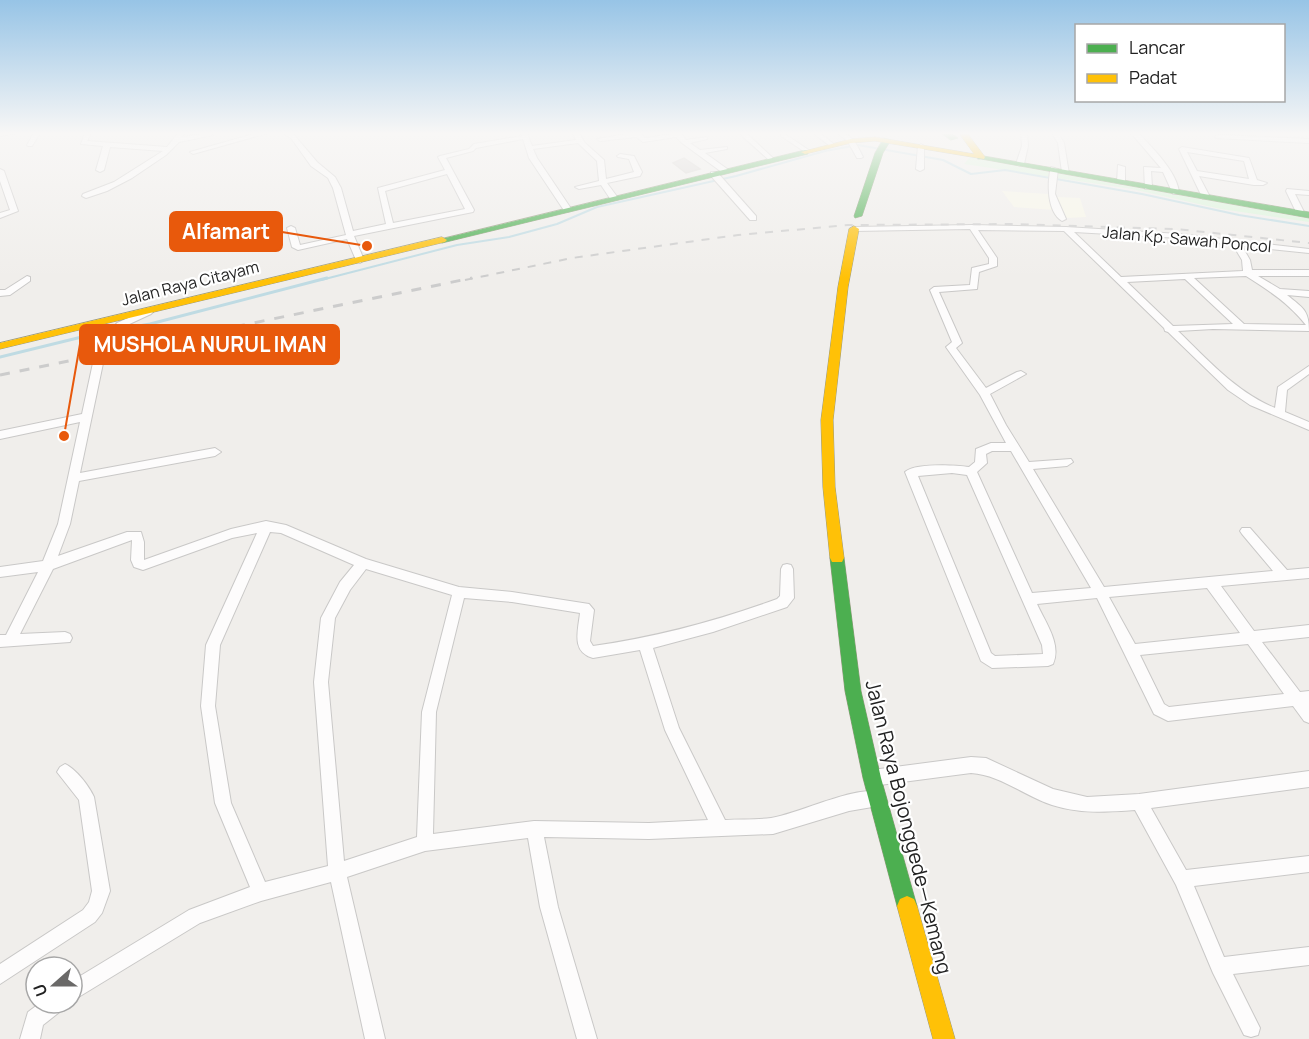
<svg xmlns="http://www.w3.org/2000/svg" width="1309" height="1039" viewBox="0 0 1309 1039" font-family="Manrope,sans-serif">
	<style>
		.education { fill: #f8f7e8 }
		.park { fill: #daf5da }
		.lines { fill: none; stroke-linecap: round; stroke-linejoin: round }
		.stream-far1 { stroke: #bfdbe3; stroke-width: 2 }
		.stream { stroke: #bfdbe3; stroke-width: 3 }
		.building { fill: #d7d4d2; stroke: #d3d0cc; stroke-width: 1.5 }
		.street-casing { stroke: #c9c8c7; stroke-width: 2 }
		.fast-casing { stroke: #999a82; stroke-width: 1 }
		.slow-casing { stroke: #999a82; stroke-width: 1 }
		.street { fill: #fdfcfc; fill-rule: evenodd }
		.fast { fill: #4caf50; fill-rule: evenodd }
		.slow { fill: #ffc107; fill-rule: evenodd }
		.rail-far1 { stroke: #ccc; stroke-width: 2; stroke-dasharray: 8 8; stroke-linecap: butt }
		.rail { stroke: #ccc; stroke-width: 3; stroke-dasharray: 10 10; stroke-linecap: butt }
		.labels { text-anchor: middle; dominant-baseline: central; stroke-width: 4.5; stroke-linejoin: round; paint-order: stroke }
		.far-street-label { font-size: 16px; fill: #222; stroke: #fff }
		.street-label { font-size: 20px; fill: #222; stroke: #fff }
		.leader { fill: none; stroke: #e8590c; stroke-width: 2 }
		.callout-dot { fill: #e8590c; stroke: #fff; stroke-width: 2 }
		.callout { fill: #e8590c; stroke: #e8590c; stroke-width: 2 }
		.callout-label { font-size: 21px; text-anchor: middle; font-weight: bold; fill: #fff }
	</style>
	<rect width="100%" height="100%" fill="#f0eeeb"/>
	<!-- education -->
	<g class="education">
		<polygon points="1002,191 1049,194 1055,210 1014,207"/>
		<polygon points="1055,197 1080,198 1086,217 1067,218"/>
	</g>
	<!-- park -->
	<polygon class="park" points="971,156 1309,216 1309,222 1221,209 1132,189 964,164"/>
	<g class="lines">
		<!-- stream-far1 -->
		<polyline class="stream-far1" points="321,280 457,245 509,237 557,224 597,207 736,176 825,151 858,145 943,160 971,174 1005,170 1142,194 1239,215 1309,226"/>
		<!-- stream -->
		<polyline class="stream" points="0,357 98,333 150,324 327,278"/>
	</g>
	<!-- building -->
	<polygon class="building" points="684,158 700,169 686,173 673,163"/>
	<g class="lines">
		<defs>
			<g id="street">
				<polygon points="0,133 17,133 0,136"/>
				<polygon points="34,133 40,133 32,146 28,146 27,145"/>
				<polygon points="85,133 91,133 87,141 167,147 178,133 184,133 182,137 210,133 213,135 179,142 166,155 132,178 107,191 86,198 82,196 83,194 114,182 163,151 110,147 104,170 100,172 96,170 103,146 81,144"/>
				<polygon points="257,133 268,133 193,154 190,152"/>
				<path d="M283 133H291L295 136 317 162 335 177 341 188 353 231 386 224 378 188 445 170 438 157 440 156 469 149 474 144 522 136 521 133H527L532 146 576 140 573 133H579L585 143 604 160 606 179 634 172 629 159 618 157 617 156 620 154 634 156 642 172 640 176 607 183 618 198 614 200H611L601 185 579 189 575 187 599 181 597 161 578 143 533 149 537 158 572 210 568 212H565L529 158 523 139 476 148 473 151 446 158 474 210 473 212 354 236 364 260 360 263 356 260 347 239 298 250 292 247 287 228 291 226 295 228 300 245 346 235 333 188 328 178 311 166 291 138ZM447 174 465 209 393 223 385 191Z"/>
				<polygon points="633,133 640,133 645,138 680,133 686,140 707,137 707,139 690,143 700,150 727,147 727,149 705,153 730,171 723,173 682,143 676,137 643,142 636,137 600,141 597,139"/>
				<polygon points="739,133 746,133 774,159 774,161 770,161"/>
				<polygon points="813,133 820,133 835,145 830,146"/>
				<path d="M838 133C852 133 857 145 863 157L861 158H857L848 142Z"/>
				<polygon points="1021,133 1027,133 1028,146 1024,164 1020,166 1016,164 1022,146"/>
				<polygon points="1052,133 1058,133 1064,143 1069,174 1062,172 1058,143"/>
				<path d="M1131 133H1138C1152 147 1179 174 1179 194H1173L1163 172 1151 171 1152 187 1145 189 1144 167 1161 168Z"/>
				<polygon points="781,134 785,134 810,151 805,152 781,136"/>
				<polygon points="1218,135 1309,139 1309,143 1216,138 1215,137"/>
				<polygon points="921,144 924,146 924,169 920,171 916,169 918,146"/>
				<path d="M1182 147 1249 158 1257 180 1267 183 1263 185H1254L1199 176 1210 197 1203 199 1179 149ZM1187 152 1244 161 1249 179 1197 171Z"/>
				<polygon points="1118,165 1125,167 1125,182 1121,184 1117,182"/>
				<path d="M1051 167 1058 169 1055 194 1066 219 1062 221C1047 212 1047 183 1051 167Z"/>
				<polygon points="0,169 4,171 18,211 0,218 0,213 10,210 0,181"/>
				<polygon points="711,172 717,172 756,216 756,220 750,220 711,176"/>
				<polygon points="1287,189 1309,191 1309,195 1295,194 1305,214 1304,216 1297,214 1286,191"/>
				<path d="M972 225 1066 227 1180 234 1309 249V253L1242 246 1250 260 1252 270H1309V276H1258L1280 289 1309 291V297L1287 295C1303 308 1309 310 1309 331L1213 329 1178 331C1208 360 1236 392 1275 408L1278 387 1309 366V374L1287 390 1285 412 1309 422V430L1250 405 1228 390 1168 332 1165 331 1164 328 1064 231 978 230 997 258V266L979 272 977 289 939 292 962 343 956 348 986 388 1017 372 1021 371 1026 374 990 394 1006 425 1029 462 1071 459 1073 462 1067 466 1033 469 1104 587 1273 571 1242 534 1240 531 1242 528H1250L1287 570 1309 568V578L1221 586 1254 631 1309 625V637L1262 642 1300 692 1309 691V723L1304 721 1293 706 1168 721 1154 714 1097 598 1037 604C1045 622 1062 644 1053 664L1048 666 992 668 981 661 905 472C914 463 955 465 969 467L975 462 976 449 991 443H1006L980 395 946 347 952 342 930 290 934 287 970 285 972 268 989 264V258L970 229 854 231 850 229 854 227ZM1074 232 1180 238 1233 245 1242 260 1243 271 1121 277ZM1246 276C1271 292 1288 303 1306 325L1244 324 1194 278ZM1185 279 1233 324 1173 326 1127 282ZM992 451H1011L1091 588 1032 593 977 472 987 463 986 454ZM952 473 967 475 1042 645 1043 654 995 656 991 653 918 476ZM1207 588 1240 633 1135 644 1109 597ZM1248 644 1284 694 1169 707 1164 704 1140 655Z"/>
				<polygon points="27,276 30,277 30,281 10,295 0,296 0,290 5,290"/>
				<path d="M148 309 153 312 151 314 123 327 106 349 80 473 215 448 221 452 215 456 79 481 70 524 58 556 127 532H141L144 542V560L231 529 266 521 286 525 366 559 459 587 512 592 589 604 594 610 590 641 593 646C656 637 717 621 777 599L780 596 781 569 783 565 787 564 791 565 793 569 794 598 787 607 713 632 653 648 679 728 725 820C740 819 756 820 771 818 799 814 859 783 884 793L886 799 884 805 849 811 773 834 649 839 544 837 558 907 597 1039H577L540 907 528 838 425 851 347 877 385 1039H365L331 882 261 901 200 923 72 1001V981L189 910 250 887 215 803 201 706 206 645 257 533 232 538 143 570 134 567 131 560 132 540 53 569 20 634 65 632 70 634 72 638 70 642 0 647V635H6L38 572 0 577V567L43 561 58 524 80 422 0 439V431L82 414 96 349 117 323ZM270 532 281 533 354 565 340 582 321 618 314 682 328 866 265 882 231 803 215 706 220 645ZM366 569 452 595 422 712 417 837 344 861 328 682 335 618 350 590ZM464 598 512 602 580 613C578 631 571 652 593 658L640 650 665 730 708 820 649 823 534 821 433 834 436 712Z"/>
				<path d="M971 757 986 758 1053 789 1087 797 1139 794 1309 771V787L1151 808 1186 870 1309 856V872L1194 886 1224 957 1309 947V965L1233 974 1260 1028 1258 1035 1251 1037 1244 1035 1213 973 1176 885 1135 810C1105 812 1081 814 1052 805 1024 796 1001 775 971 773L872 786 866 783 864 778 866 773 872 770Z"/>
				<path d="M65 764C76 769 89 786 94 797L110 891 102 913 95 922 0 984V964L83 910 89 902 92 891 79 800 57 772 60 767Z"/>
				<polygon points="40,1003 64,1003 62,1010 43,1025 40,1039 20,1039 28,1012"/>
			</g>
			<g id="fast">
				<polygon points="941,133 951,133 958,138 951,140"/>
				<polygon points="884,138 891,140 883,153 862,216 855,218 854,216 875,153"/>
				<polygon points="805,150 808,150 808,154 442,243 437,240"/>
				<polygon points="978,155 1309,212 1309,218 981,159 978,159"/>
				<polygon points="837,552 842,554 844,558 861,691 881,778 917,906 914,913 907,916 900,913 897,906 863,778 845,691 830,558 832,554"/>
			</g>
			<g id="slow">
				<polygon points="959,133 967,133 985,157 984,159 875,141 851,143 805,154 801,152 851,139 875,137 974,154"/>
				<polygon points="854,226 859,229 848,287 833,420 835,487 844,558 842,562 832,562 830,558 823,487 821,420 838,287 849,229"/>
				<polygon points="442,237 447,240 445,242 0,349 0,343"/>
				<polygon points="907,896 914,899 917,906 955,1039 933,1039 897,906 900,899"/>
			</g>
		</defs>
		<!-- street casing -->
		<use href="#street" class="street-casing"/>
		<!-- fast casing -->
		<use href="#fast" class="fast-casing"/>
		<!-- slow casing -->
		<use href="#slow" class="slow-casing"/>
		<!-- street -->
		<use href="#street" class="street"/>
		<!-- fast -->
		<use href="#fast" class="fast"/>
		<!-- slow -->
		<use href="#slow" class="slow"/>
		<!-- rail-far1 -->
		<polyline class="rail-far1" points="465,280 572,258 738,235 848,225 1014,224 1176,229 1309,243"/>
		<!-- rail -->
		<polyline class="rail" points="0,375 472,278"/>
	</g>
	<!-- sky -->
	<linearGradient id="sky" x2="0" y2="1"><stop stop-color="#97c4e6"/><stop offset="0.48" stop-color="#f8f7f6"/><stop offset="1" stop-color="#f8f7f6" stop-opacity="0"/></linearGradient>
	<rect width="1309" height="278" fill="url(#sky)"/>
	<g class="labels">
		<!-- far-street labels -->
		<g class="far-street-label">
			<text transform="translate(1187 239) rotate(5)">Jalan Kp. Sawah Poncol</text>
			<text transform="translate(190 283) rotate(-14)">Jalan Raya Citayam</text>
		</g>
		<!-- street labels -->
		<g class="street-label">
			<text transform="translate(909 827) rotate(76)">Jalan Raya Bojonggede—Kemang</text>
		</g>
	</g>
	<!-- callouts -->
	<path class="leader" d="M367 246L282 232M64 436L80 344"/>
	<g class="callout-dot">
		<circle cx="367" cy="246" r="6"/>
		<circle cx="64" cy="436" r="6"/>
	</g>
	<g class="callout">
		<rect x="170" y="212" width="112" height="39" rx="6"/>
		<rect x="80" y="325" width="259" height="39" rx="6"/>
	</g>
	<g class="callout-label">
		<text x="226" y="239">Alfamart</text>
		<text x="210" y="352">MUSHOLA NURUL IMAN</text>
	</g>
	<!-- legend -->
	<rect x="1075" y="24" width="210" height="78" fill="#ffffff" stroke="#a7a7a7" stroke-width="1.5"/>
	<rect x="1087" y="44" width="30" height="9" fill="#4caf50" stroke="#a7a7a7" stroke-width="1.5"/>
	<text x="1129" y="54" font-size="18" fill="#222222">Lancar</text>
	<rect x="1087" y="74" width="30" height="9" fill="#ffc107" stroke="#a7a7a7" stroke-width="1.5"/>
	<text x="1129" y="84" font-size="18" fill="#222222">Padat</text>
	<!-- north arrow -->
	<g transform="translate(54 985) rotate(249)"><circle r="28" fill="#ffffff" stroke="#a7a7a7" stroke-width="1.5"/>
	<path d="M0-4.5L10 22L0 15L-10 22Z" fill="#6a6968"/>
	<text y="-9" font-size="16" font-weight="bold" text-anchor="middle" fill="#222222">U</text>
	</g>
</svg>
